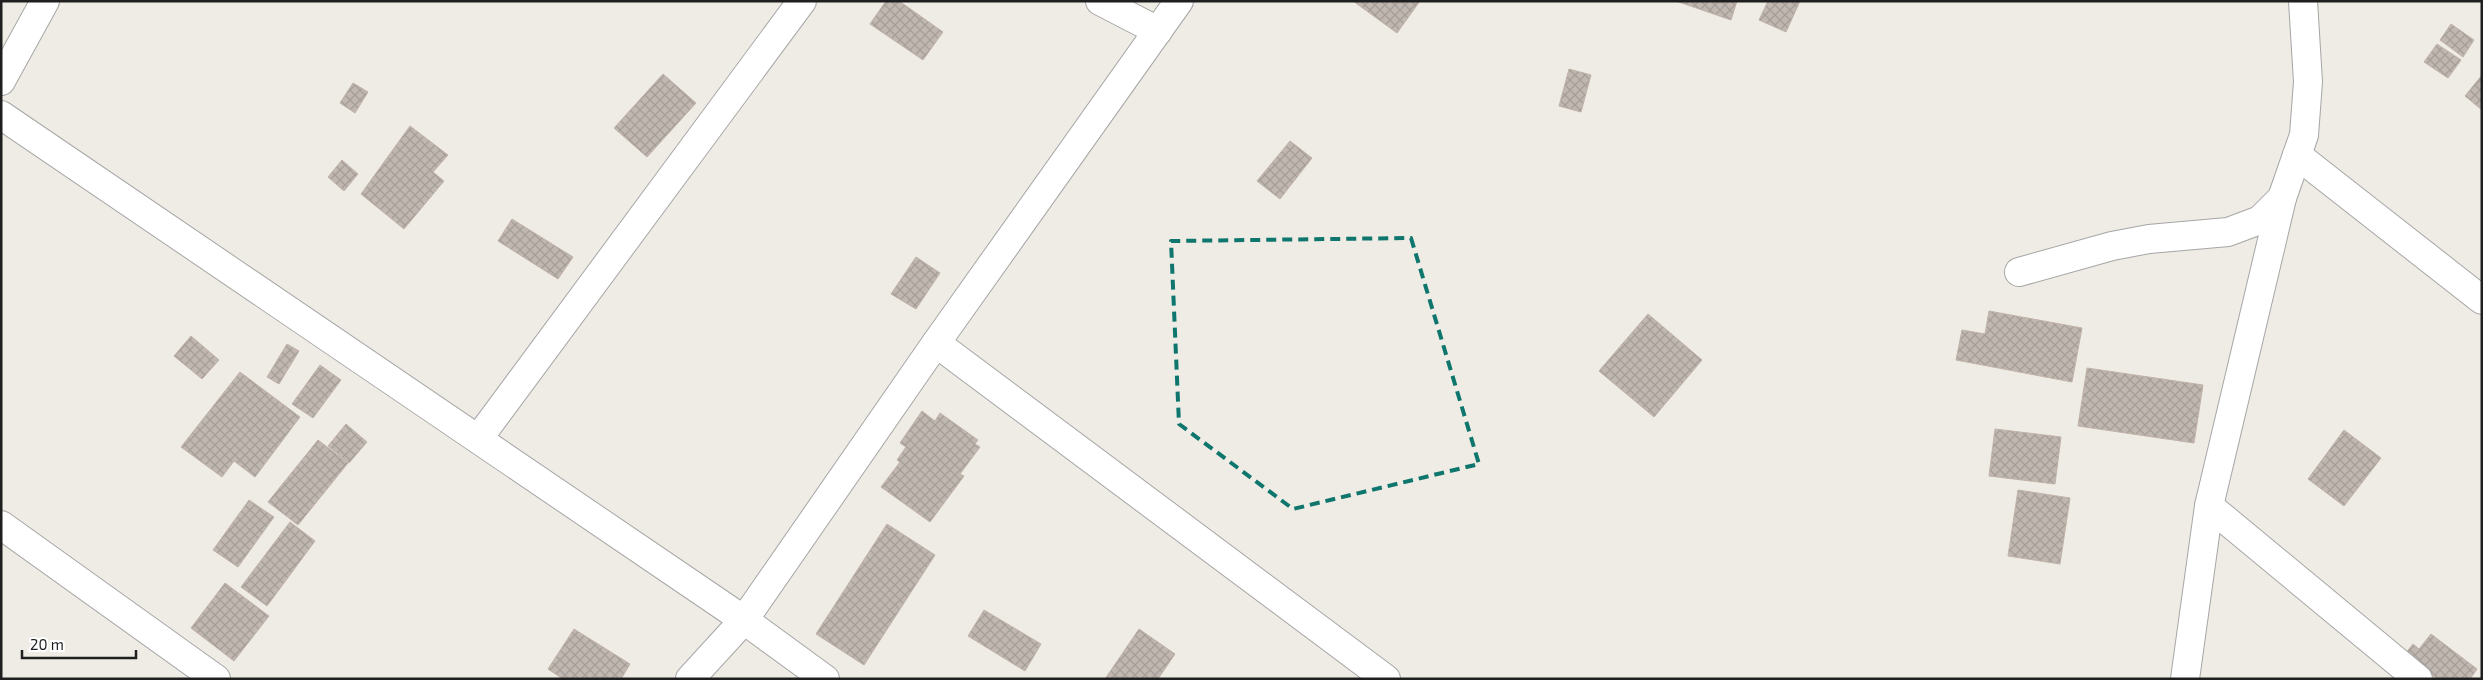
<svg xmlns="http://www.w3.org/2000/svg" width="2483" height="680" viewBox="0 0 2483 680" font-family="'Exo 2',sans-serif">
	<style>
		.building { fill: url(#building-cross-hatch); stroke: #c0b2a8 }
		.lines { fill: none; stroke-linecap: round; stroke-linejoin: round }
		.minor-casing { stroke: #a6a6a6; stroke-width: 30 }
		.minor { stroke: #fff; stroke-width: 28 }
		.marked { fill: none; stroke: #0f766e; stroke-width: 4; stroke-dasharray: 10 6; stroke-linejoin: round }
	</style>
	<defs>
		<pattern id="building-cross-hatch" width="8" height="8" patternUnits="userSpaceOnUse" patternTransform="scale(1.25)"><rect width="8" height="8" fill="#c0b7b1"/><path d="M0 0l8 8M0 8l8-8" fill="none" stroke="#a59d98"/></pattern>
	</defs>
	<rect width="100%" height="100%" fill="#efece5"/>
	<!-- building -->
	<g class="building">
		<polygon points="886,1 899,1 943,32 923,60 870,24"/>
		<polygon points="1353,1 1420,1 1397,33"/>
		<polygon points="1676,1 1737,1 1731,20"/>
		<polygon points="1768,1 1800,1 1786,32 1759,20"/>
		<polygon points="2451,24 2474,40 2463,57 2440,40"/>
		<polygon points="2437,44 2461,60 2448,78 2424,62"/>
		<polygon points="1569,69 1591,75 1581,112 1559,106"/>
		<polygon points="663,74 696,103 647,157 614,128"/>
		<polygon points="2482,75 2482,110 2465,96"/>
		<polygon points="353,83 368,92 355,113 340,103"/>
		<polygon points="410,126 448,155 433,172 444,181 404,229 361,194"/>
		<polygon points="1290,141 1312,158 1280,199 1257,181"/>
		<polygon points="342,160 358,174 344,191 328,177"/>
		<polygon points="512,219 573,257 558,279 498,241"/>
		<polygon points="916,257 940,273 916,309 891,294"/>
		<polygon points="1989,311 2082,328 2072,382 1956,360 1962,330 1985,334"/>
		<polygon points="1648,314 1702,360 1654,417 1599,371"/>
		<polygon points="191,336 219,360 202,379 174,356"/>
		<polygon points="287,344 299,351 279,384 267,377"/>
		<polygon points="320,365 341,380 313,418 292,404"/>
		<polygon points="2087,368 2203,385 2194,443 2078,426"/>
		<polygon points="240,372 300,417 255,477 234,461 222,477 181,447"/>
		<polygon points="922,411 935,421 940,413 978,440 975,444 980,447 960,474 964,476 930,522 881,487 900,462 897,460 906,447 900,443"/>
		<polygon points="346,424 367,442 349,463 328,446"/>
		<polygon points="1995,429 2061,437 2055,484 1989,476"/>
		<polygon points="2344,430 2381,458 2344,506 2308,479"/>
		<polygon points="318,440 348,463 298,525 268,502"/>
		<polygon points="2018,490 2070,498 2060,564 2008,556"/>
		<polygon points="249,500 274,517 238,567 213,550"/>
		<polygon points="290,522 315,541 267,606 241,587"/>
		<polygon points="887,524 935,555 864,665 816,634"/>
		<polygon points="225,583 269,616 234,661 191,628"/>
		<polygon points="984,610 1041,644 1025,671 968,636"/>
		<polygon points="574,629 630,664 621,679 563,679 548,669"/>
		<polygon points="1139,629 1175,654 1158,679 1105,679"/>
		<polygon points="2431,634 2477,669 2470,679 2437,679 2405,654 2413,644 2419,649"/>
	</g>
	<g class="lines">
		<defs>
			<g id="minor">
				<polyline points="1100,1 1158,31"/>
				<polyline points="1,81 45,1"/>
				<polyline points="1,115 744,620 825,679"/>
				<polyline points="2297,155 2482,300"/>
				<polyline points="2019,272 2112,246 2149,239 2228,232 2260,220 2282,198 2304,135 2308,82 2303,1"/>
				<polyline points="936,343 1386,679"/>
				<polyline points="478,439 802,1"/>
				<polyline points="2209,506 2418,679"/>
				<polyline points="1,525 216,679"/>
				<polyline points="690,679 744,620 936,343 1179,1"/>
				<polyline points="2185,679 2209,506 2282,198"/>
			</g>
		</defs>
		<!-- minor casing -->
		<use href="#minor" class="minor-casing"/>
		<!-- minor -->
		<use href="#minor" class="minor"/>
	</g>
	<!-- marked area -->
	<path class="marked" d="M1411 238 1479 464 1293 509 1179 424 1171 241Z"/>
	<!-- border -->
	<rect width="2483" height="680" fill="none" stroke="#1f1f1f" stroke-width="5"/>
	<!-- scale -->
	<path d="M22 650v8h114v-8" fill="none" stroke="#1f1f1f" stroke-width="2.5"/>
	<text x="30" y="650" font-size="15" fill="#1f1f1f" stroke="#ffffff" stroke-width="4" paint-order="stroke">20 m</text>
</svg>
